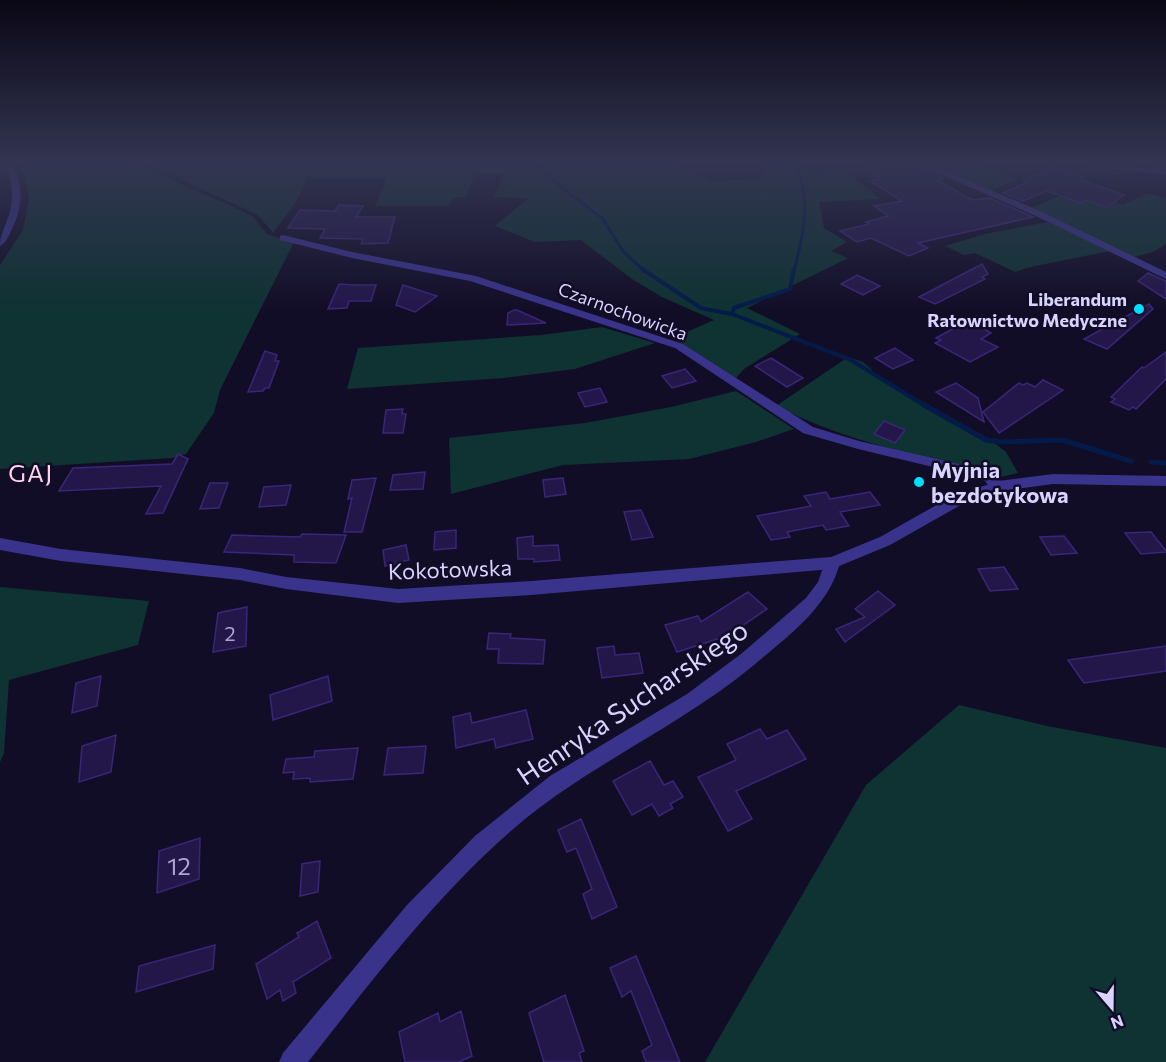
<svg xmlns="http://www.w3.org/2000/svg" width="1166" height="1062" viewBox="0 0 1166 1062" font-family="Commissioner,sans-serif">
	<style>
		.green { fill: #0f3232 }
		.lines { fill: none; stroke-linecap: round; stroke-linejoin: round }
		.stream-far2 { stroke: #041b49; stroke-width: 3 }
		.stream-far1 { stroke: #041b49; stroke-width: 4 }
		.stream { stroke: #041b49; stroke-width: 5 }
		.building { fill: #23174a; stroke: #392679; stroke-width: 1.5 }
		.minor { fill: #39338b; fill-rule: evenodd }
		.tertiary { fill: #39338b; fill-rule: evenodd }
		.poi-dot { fill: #00ddfe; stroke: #120d27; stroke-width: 2 }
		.labels { text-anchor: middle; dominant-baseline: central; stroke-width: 5; stroke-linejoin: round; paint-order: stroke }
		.far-poi-label { font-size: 18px; font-weight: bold; fill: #d9d3ff; stroke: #120d27; text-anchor: end }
		.far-street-label { font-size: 18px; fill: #d9d3ff; stroke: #120d27 }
		.number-label { font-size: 20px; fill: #aca4d2 }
		.poi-label { font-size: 22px; font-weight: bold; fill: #d9d3ff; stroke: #120d27; text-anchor: start }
		.street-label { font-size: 22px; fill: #d9d3ff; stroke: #120d27 }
		.neighbourhood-label { font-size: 24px; letter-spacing: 1.5px; fill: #ffd5ee; stroke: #120d27 }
		.near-number-label { font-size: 24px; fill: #aca4d2 }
		.near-street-label { font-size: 27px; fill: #d9d3ff; stroke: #120d27 }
	</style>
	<rect width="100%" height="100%" fill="#120d27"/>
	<!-- green -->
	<g class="green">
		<polygon points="21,162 130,162 236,208 253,217 267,234 294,242 220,390 214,413 186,454 172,458 0,469 0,265 23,230 29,198"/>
		<polygon points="142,162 673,162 711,181 761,179 763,162 797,162 811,173 845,171 881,199 819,202 824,228 847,242 831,251 848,258 747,308 800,334 744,369 736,378 673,338 714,320 662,297 632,279 581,240 535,242 495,226 528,198 494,197 503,175 476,174 465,197 454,197 448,206 375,206 387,178 308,178 294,205 273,233 258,215"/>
		<polygon points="925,162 977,162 1017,179 990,191"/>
		<polygon points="1078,188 1123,205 1147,193 1166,198 1166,244 1153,252 1134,257 1031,208"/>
		<polygon points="1048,222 1110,251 1030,267 1015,272 975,253 964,255 945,246 985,234"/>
		<polygon points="602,327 655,343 575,369 504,378 347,389 358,348 541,335"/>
		<path d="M848 357 863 362 872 370 873 374 988 438 1006 452 1018 473 1001 477C924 457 847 442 776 406Z"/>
		<polygon points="736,391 794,429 756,442 689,459 563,465 451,494 449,438 585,423 671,407"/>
		<polygon points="0,587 149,601 138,645 9,680 4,753 0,762"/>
		<polygon points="959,705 1047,726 1166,748 1166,1062 705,1062 866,785"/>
	</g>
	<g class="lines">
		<!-- stream-far2 -->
		<g class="stream-far2">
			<polyline points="534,162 562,188 602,218 623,251 644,271"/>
			<path d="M794 162C812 199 804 233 794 271"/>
			<polyline points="1140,162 1150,167"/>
		</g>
		<!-- stream-far1 -->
		<g class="stream-far1">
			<polyline points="642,269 701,308 732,314 851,360 927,407"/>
			<polyline points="732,314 734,308 790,289 794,269"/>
		</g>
		<!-- stream -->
		<g class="stream">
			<polyline points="924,405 986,440 1002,442 1062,440 1131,461"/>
			<polyline points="1151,462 1166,463"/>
		</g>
	</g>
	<!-- building -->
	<g class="building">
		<polygon points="855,162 910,162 944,178 937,180 972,200 990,198 1033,217 918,243 928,248 909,256 871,238 857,242 840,231 869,224 866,222 888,216 874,206 902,201 870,181 881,179"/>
		<polygon points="931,162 982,162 982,165 957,174"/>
		<polygon points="1055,167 1084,177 1080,179 1124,195 1107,207 1086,200 1081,203 1047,191 1023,201 1003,193 1028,182 1023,180"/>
		<polygon points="339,205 363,206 356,217 395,217 388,243 361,244 363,239 320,238 325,229 288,228 300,210 335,211"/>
		<polygon points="982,264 988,274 982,277 985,279 935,304 919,297"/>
		<polygon points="1148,273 1166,281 1166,299 1138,281"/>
		<polygon points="857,275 880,286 863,295 841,284"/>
		<polygon points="339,284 357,285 376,285 371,301 349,301 347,308 328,309"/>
		<polygon points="403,285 437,296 415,312 396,305"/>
		<polygon points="1149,304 1153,309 1107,349 1084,339"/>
		<polygon points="514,310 517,310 546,323 507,325 508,313"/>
		<polygon points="976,316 992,324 984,329 991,333 981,339 998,347 970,362 935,343 941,340 936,338"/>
		<polygon points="895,348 913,360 893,369 875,358"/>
		<polygon points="265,351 277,355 275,361 279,361 269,388 265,388 263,391 248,392"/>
		<polygon points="1166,352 1166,379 1136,409 1133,407 1129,410 1111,402 1115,399 1111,397 1142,367 1144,368"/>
		<polygon points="771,358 803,378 787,387 755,366"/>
		<polygon points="685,369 696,381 672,388 662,376"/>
		<polygon points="1043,380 1063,390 999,433 983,412 1019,383 1023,385 1027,383 1035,387"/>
		<polygon points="956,383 978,398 984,422 936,392"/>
		<polygon points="600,388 607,402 585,407 578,393"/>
		<polygon points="403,409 402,414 406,414 403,433 383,433 386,410"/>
		<polygon points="884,421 905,430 895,443 874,434"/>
		<polygon points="178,454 188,459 163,513 146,514 161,486 59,491 73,468 172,464"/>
		<polygon points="425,472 423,489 390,490 393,475"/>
		<polygon points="376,478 362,532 344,532 352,498 348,499 352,480"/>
		<polygon points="563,478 566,494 545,497 543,480"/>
		<polygon points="210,483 228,483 219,508 200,509"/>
		<polygon points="291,485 286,505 259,507 264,487"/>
		<polygon points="826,492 830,499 870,492 880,505 840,512 849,526 826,530 823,525 787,532 790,537 771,540 757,516 811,506 804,496"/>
		<polygon points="641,510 653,537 632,540 624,512"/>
		<polygon points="456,530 456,548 434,550 435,532"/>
		<polygon points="1151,532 1166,551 1166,552 1141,554 1125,533"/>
		<polygon points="302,534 346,535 336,563 294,562 294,555 224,552 232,535 300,537"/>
		<polygon points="533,536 533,546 558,545 560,560 534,562 534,559 518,559 517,538"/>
		<polygon points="1064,536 1077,553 1051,555 1040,537"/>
		<polygon points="406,545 409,560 385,566 383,550"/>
		<polygon points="1004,567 1018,589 990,591 978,569"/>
		<polygon points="878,591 895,605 845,642 836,629 865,617 855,609"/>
		<polygon points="748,592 767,609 727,636 677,652 665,625 698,616 701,622"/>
		<polygon points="247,607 246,646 213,652 218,613"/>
		<polygon points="489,633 511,634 510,638 545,640 543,664 498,663 499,649 487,649"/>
		<polygon points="614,646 615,655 639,653 643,673 602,678 597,648"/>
		<polygon points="1166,646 1166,671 1084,683 1068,660"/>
		<polygon points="101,676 97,706 72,713 76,683"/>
		<polygon points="328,676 332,701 273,720 270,695"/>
		<polygon points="526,710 533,739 496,748 494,739 456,748 453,717 470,713 472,723"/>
		<polygon points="760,729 767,739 787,730 806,759 736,791 752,819 728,831 698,777 736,760 727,744"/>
		<polygon points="116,735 111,772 79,782 82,746"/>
		<polygon points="426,746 423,773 384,775 388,748"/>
		<polygon points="358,748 353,779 310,782 310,778 293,779 294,772 283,773 286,759 314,757 315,751"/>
		<polygon points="650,761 664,785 673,781 683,797 670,804 673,808 659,816 652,804 632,815 613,781"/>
		<polygon points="581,819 617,907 592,919 583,894 592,889 576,848 567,852 558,830"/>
		<polygon points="200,838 199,879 157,893 159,851"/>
		<polygon points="320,861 318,892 300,896 302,864"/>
		<polygon points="317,921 331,958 293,982 296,993 283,1001 280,990 267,999 256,964 299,937 297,933"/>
		<polygon points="215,945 213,969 136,992 139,966"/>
		<polygon points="636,956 680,1062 646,1062 642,1051 652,1045 631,991 622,997 610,968"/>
		<polygon points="565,995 584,1051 579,1053 582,1062 544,1062 529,1013"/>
		<polygon points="461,1011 472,1056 459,1062 405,1062 399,1032 438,1013 440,1022"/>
	</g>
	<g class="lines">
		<!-- minor -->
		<g class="minor">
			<polygon points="912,162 924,162 1040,211 1166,272 1166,279 1034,215"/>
			<polygon points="1143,162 1154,162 1166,168 1166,173"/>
			<polygon points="283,235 352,252 476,276 683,344 813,427 859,441 993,472 1005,486 998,491 993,490 983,479 858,449 803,433 675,348 470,281 352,258 280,240 280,236"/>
			<path d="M832 557 838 559 840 563C828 608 788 636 754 665 683 724 597 761 525 819 441 889 375 977 308 1062H279L283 1053 407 905 475 836 550 776 687 694 741 654 806 598 818 582 826 559Z"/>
		</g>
		<!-- tertiary -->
		<g class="tertiary">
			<path d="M4 162H12C24 186 23 208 11 231 8 237 6 243 0 246 0 236 3 232 6 223 15 202 14 183 4 162Z"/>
			<polygon points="1054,162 1086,162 1166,171 1166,175"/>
			<polygon points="1053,474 1166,476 1166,486 1053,484 1000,491 959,506 890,545 832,569 531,595 398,603 286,589 240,580 61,561 0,550 0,538 61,549 240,568 286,577 398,589 531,581 831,557 880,537 949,498 998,481"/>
		</g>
	</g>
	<!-- sky -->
	<linearGradient id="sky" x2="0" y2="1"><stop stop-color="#0a0715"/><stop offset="0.52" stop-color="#333552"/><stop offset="1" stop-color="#333552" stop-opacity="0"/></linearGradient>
	<rect width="1166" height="311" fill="url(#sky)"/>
	<!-- markers -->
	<g class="poi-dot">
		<circle cx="1139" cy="309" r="6"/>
		<circle cx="919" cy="482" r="6"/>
	</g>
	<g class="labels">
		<!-- far-poi labels -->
		<g class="far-poi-label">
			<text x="1127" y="299">Liberandum<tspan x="1127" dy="21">Ratownictwo Medyczne</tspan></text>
		</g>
		<!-- far-street labels -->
		<g class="far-street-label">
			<text transform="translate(623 311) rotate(20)">Czarnochowicka</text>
		</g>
		<!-- number labels -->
		<g class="number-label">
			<text x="230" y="633">2</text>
		</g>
		<!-- poi labels -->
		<g class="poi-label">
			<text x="931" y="469">Myjnia<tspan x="931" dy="25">bezdotykowa</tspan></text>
		</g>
		<!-- street labels -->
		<g class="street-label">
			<text transform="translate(450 569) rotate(-2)">Kokotowska</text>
		</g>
		<!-- neighbourhood labels -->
		<g class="neighbourhood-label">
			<text x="31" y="472">GAJ</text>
		</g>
		<!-- near-number labels -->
		<g class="near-number-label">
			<text x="179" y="865">12</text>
		</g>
		<!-- near-street labels -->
		<g class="near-street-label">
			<text transform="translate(632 702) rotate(-34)">Henryka Sucharskiego</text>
		</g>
	</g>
	<!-- north arrow -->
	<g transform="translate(1112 1008) rotate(160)" stroke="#120d27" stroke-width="4.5" paint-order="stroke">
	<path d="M0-4.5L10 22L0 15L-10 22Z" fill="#d9d3ff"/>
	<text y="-9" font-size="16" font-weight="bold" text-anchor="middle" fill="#d9d3ff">N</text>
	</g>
</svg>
